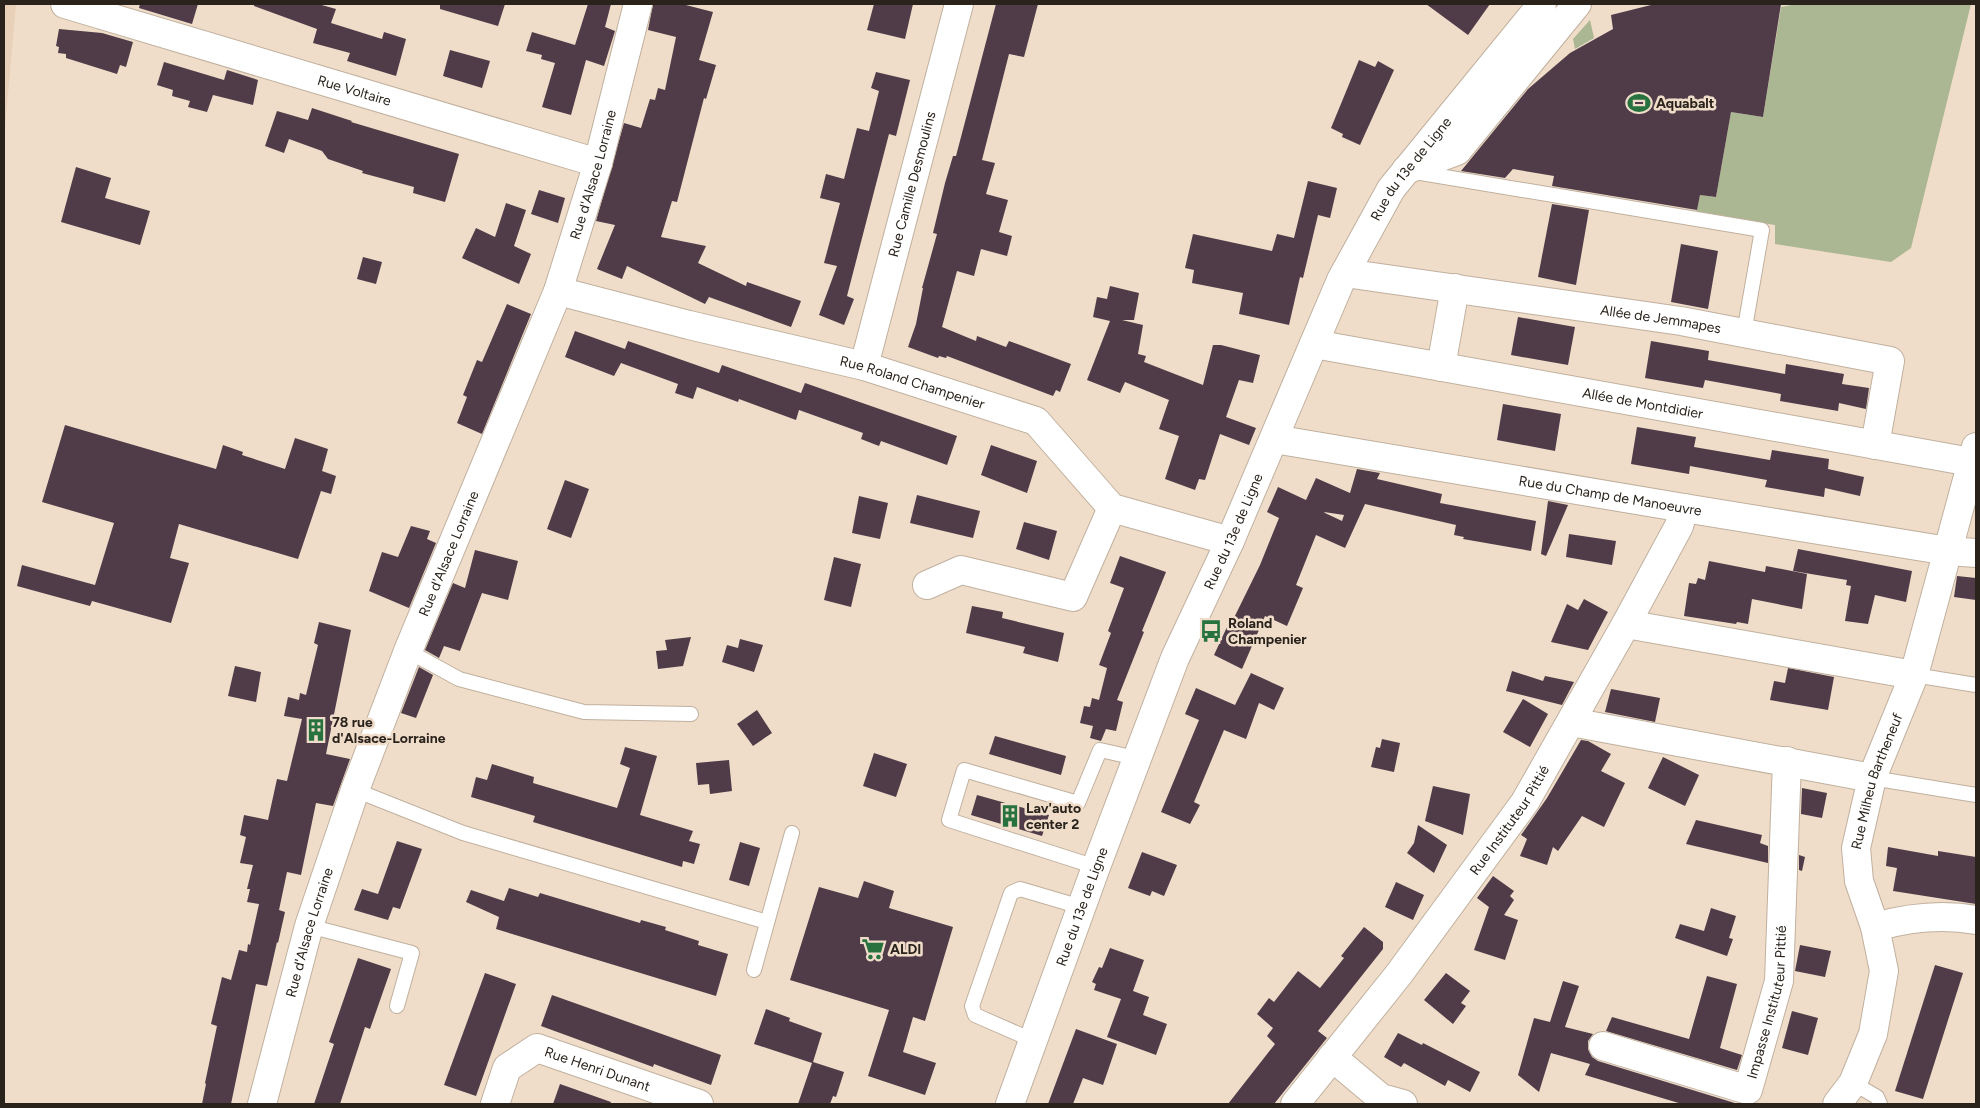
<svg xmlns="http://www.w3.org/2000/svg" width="1980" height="1108" viewBox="0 0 1980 1108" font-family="Figtree,sans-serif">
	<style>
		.built { fill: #e8d1b8 }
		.green { fill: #abb692 }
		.building { fill: #4f3c48; fill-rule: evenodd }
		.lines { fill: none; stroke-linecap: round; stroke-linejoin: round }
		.lane-casing { stroke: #c1b09e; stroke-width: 16 }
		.street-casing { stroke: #c1b09e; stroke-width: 30 }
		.secondary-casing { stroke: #c1b09e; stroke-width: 30 }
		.lane { stroke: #fff; stroke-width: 14 }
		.street { stroke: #fff; stroke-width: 28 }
		.secondary { stroke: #fff; stroke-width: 28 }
		.labels { text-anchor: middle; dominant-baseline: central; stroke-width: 5; stroke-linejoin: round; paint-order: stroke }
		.street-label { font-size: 14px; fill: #2a231c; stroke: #efddca }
		.poi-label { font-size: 14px; font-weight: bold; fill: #2a231c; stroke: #efddca; text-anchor: start }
	</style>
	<rect width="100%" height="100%" fill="#efddca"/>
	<!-- built -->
	<polygon class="built" points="4,4 16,4 4,139"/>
	<!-- green -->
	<g class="green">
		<polygon points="1797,4 1971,4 1911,248 1891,262 1775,244 1775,225 1696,213 1700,195 1716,197 1731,112 1763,117 1781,7"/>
		<polygon points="1590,20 1594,38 1575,49 1573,39"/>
	</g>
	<!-- building -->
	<g class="building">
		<polygon points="140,4 198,4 192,24 139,8"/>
		<polygon points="254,4 318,4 336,9 331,23 382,39 384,32 406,39 396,76 347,61 350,53 313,43 317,29 254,6"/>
		<polygon points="440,4 505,4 498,26 440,9"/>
		<polygon points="588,4 611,4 605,27 615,31 604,66 586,60 571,115 542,107 555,63 541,59 542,55 526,51 532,32 575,45"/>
		<polygon points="653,4 682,4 713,12 699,60 716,65 706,99 704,98 677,202 672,201 661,237 706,246 698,263 746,286 747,282 801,301 791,327 709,297 705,304 627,266 622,279 597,269 615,225 596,221 624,123 641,128 650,99 655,100 658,88 665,90 676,37 648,30"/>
		<polygon points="874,4 913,4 905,39 867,30"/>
		<polygon points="996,4 1038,4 1024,57 1009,54 982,160 995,163 986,194 1008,200 999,232 1012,236 1007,256 981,249 974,276 957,271 942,327 976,341 977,336 1006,347 1009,341 1071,364 1060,392 1056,390 1053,396 947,356 946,358 939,356 938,358 908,347 916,324 923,288 922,288 937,234 933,233 945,183 953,156 956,156"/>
		<polygon points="1426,4 1490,4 1468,35"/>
		<polygon points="1655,4 1781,4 1763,117 1731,112 1716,197 1700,195 1697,210 1552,186 1554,176 1513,169 1505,178 1461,171 1528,89 1570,53 1613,29 1611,15"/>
		<polygon points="59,29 102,33 133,42 126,67 120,65 117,74 66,58 66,54 58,53 59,47 56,46"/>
		<polygon points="450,50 490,61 482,88 443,76"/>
		<polygon points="1359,60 1375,67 1378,61 1394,70 1360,145 1342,137 1343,134 1331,128"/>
		<polygon points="164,62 224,80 227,70 258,80 253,105 213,95 207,112 188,107 190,101 172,96 173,90 157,85"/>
		<polygon points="876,72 910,80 896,136 889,134 847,296 854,299 844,325 819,315 837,266 824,263 840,203 820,198 826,174 844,179 857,128 869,131 879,91 871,88"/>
		<polygon points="312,108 352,121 351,122 459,154 445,202 413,193 414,187 362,173 363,171 328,159 322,151 289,139 284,153 265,146 277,111 308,120"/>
		<polygon points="76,167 111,178 105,198 150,211 140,245 61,222"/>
		<polygon points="1308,181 1337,188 1330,218 1318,215 1303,278 1300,277 1289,325 1239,314 1243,293 1192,283 1194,270 1185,268 1193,234 1272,251 1277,234 1294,238"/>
		<polygon points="539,190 565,198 558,223 531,214"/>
		<polygon points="506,203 526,210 514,246 531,254 519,284 462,258 476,228 495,237"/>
		<polygon points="1552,204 1589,210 1576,285 1538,277"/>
		<polygon points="1681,244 1718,251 1708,309 1671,302"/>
		<polygon points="363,257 382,262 376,284 357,279"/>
		<polygon points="1110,286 1139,293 1134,320 1122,320 1143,325 1138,354 1146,356 1144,362 1203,385 1213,345 1221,345 1260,355 1253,383 1239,380 1226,417 1256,428 1249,445 1220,434 1205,480 1199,479 1195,490 1165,479 1179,436 1159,429 1169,400 1125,382 1120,393 1087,380 1110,321 1093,317 1097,297 1107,299"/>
		<polygon points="507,304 531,314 482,434 457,423 467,397 463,395 477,360 482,362"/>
		<polygon points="1518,317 1575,327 1568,365 1511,355"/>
		<polygon points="575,331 625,349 628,341 719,373 722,365 801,393 805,383 957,436 947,465 881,441 879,446 861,439 863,433 799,410 796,420 739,399 738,402 697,387 693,399 675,393 678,384 621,363 614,376 565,357"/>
		<polygon points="1651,341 1709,351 1708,360 1785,374 1786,364 1844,374 1842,384 1869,388 1866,409 1839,403 1838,411 1780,401 1781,394 1705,380 1703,388 1645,378"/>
		<polygon points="1503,404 1561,414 1555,451 1497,440"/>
		<polygon points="65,425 216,469 223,445 243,452 242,455 285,469 295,438 328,449 322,471 336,476 331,494 321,491 298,559 179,524 170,558 189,563 171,623 92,601 90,606 17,586 22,565 95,585 114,523 42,502"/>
		<polygon points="1637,427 1696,437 1694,447 1770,460 1772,450 1829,459 1828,469 1864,477 1860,496 1825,488 1824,497 1765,487 1767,480 1690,466 1689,474 1631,464"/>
		<polygon points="991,445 1037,461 1027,493 981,475"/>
		<path d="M1357 469 1380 473 1377 479 1442 494 1440 503 1536 521 1531 551 1463 539 1464 537 1454 535 1456 525 1365 504 1345 548 1316 535 1296 585 1303 588 1287 626 1265 616 1242 669 1214 655 1227 627 1229 628 1260 565 1279 518 1267 512 1278 487 1306 500 1316 478 1350 493ZM1324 512 1344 515 1342 521 1325 513Z"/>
		<polygon points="565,480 589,489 571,538 547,529"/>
		<polygon points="917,495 980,511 973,538 910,523"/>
		<polygon points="859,496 888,503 880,539 852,533"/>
		<polygon points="1548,501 1568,505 1546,556 1541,554"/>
		<polygon points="1024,522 1057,531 1049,560 1016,549"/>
		<polygon points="411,526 430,531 427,539 436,543 409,608 369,591 382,552 398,557"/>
		<polygon points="1569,534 1616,541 1612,565 1566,557"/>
		<polygon points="1798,549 1912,571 1906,602 1875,595 1868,624 1845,621 1851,586 1846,585 1847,580 1793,571"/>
		<polygon points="475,550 518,561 508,600 482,593 460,651 444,646 439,658 425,650 453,583 465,588"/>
		<polygon points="1120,556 1166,572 1142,631 1144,632 1117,700 1123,702 1116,731 1106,729 1101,741 1090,738 1093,726 1080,723 1084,706 1090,707 1092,698 1099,700 1107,668 1099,665 1111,633 1108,631 1124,588 1110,583"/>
		<polygon points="834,557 861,564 851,607 824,600"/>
		<polygon points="1709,561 1765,572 1766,566 1807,574 1802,609 1752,599 1748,624 1737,622 1736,624 1684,616 1689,583 1696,584 1698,578 1705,580"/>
		<polygon points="1957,576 1976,578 1976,600 1954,597"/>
		<polygon points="1584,599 1608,612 1588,650 1551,642 1567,604 1578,610"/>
		<polygon points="972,606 1003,612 1002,618 1064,633 1058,662 1023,653 1025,647 966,633"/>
		<polygon points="319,622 351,630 326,754 350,759 333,806 316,803 301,875 287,872 279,910 285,912 278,943 277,942 267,986 256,984 231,1104 202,1104 206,1084 205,1083 217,1026 211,1024 222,977 231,980 239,950 247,952 248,944 250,945 259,904 247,902 250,889 247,889 253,865 240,863 246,837 240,835 244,815 268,820 277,779 287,781 302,719 284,716 288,697 299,700 300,693 306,695 318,645 314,643"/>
		<polygon points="691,637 683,666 658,669 656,651 667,650 665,640"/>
		<polygon points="740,639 763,645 754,672 722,662 727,645 738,648"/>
		<polygon points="235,666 261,672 256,702 228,696"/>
		<polygon points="419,667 433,675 416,718 401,713"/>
		<polygon points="1788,668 1834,677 1828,710 1770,700 1774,681 1785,683"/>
		<polygon points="1512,671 1543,681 1545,676 1574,682 1562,705 1506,691"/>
		<polygon points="1251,673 1284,688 1274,710 1259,703 1246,739 1224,730 1194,802 1200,805 1190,824 1161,812 1199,720 1185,714 1196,688 1235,705"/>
		<polygon points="1611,689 1660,698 1655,722 1605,712"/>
		<polygon points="1523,699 1548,714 1530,747 1503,732"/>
		<polygon points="757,710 772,733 753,746 737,724"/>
		<polygon points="995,736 1066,756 1061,775 989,754"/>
		<polygon points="1382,739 1400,743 1394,772 1371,767 1376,747 1380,748"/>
		<polygon points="1581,740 1588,741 1611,754 1601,771 1625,783 1604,827 1582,816 1558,851 1553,847 1547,865 1520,856 1527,839 1521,835 1547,798"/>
		<polygon points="625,747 657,756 640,815 693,831 689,841 700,844 694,864 683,861 682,867 533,822 535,816 471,797 476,777 487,780 492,764 534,777 533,783 617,808 630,768 620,764"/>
		<polygon points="874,753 907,764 896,797 863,786"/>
		<polygon points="1663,757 1699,775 1685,806 1648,788"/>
		<polygon points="729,760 732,791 710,794 709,784 698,785 696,763"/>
		<polygon points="1433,786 1470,794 1463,835 1425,821"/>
		<polygon points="1802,788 1827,793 1822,818 1801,814"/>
		<polygon points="977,795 1049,815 1042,836 971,815"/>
		<polygon points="1696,820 1762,835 1760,843 1768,846 1768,863 1686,844"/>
		<polygon points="1418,825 1447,845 1434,873 1407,853 1414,843"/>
		<polygon points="397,841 422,849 400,909 393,907 388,920 354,910 362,889 378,894"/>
		<polygon points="740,842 760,848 749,886 729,880"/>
		<polygon points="1888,847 1938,856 1938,851 1976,857 1976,904 1893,891 1897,868 1886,866"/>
		<polygon points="1142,852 1177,865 1164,896 1152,891 1150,896 1128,888"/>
		<polygon points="1799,855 1805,857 1802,871 1799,870"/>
		<polygon points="1493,876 1514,891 1510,896 1514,900 1504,915 1518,920 1505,960 1474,950 1489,907 1477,898"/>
		<polygon points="864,881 894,891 889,908 953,927 925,1021 913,1017 903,1052 936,1063 925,1095 868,1076 889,1010 790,980 819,887 858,898"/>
		<polygon points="1396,882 1424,895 1413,920 1385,907"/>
		<polygon points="509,888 538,897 540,893 640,923 641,920 666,927 665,930 699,941 698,945 728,954 716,996 496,929 499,917 466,902 471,890 504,901"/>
		<polygon points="1711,908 1736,916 1729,938 1733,939 1727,956 1675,938 1680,924 1704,931"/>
		<polygon points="1364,927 1383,942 1383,949 1318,1031 1327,1038 1274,1104 1228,1104 1275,1044 1267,1036 1273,1028 1257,1014 1269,998 1274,1002 1298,971 1320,988 1344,958 1341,956"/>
		<polygon points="1800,945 1831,951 1825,977 1795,971"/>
		<polygon points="1110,948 1144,960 1133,991 1149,997 1143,1015 1167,1024 1156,1055 1107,1037 1121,999 1094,990 1096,984 1092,982 1099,967 1102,968"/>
		<polygon points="358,958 391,969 370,1029 365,1027 340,1104 314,1104 334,1044 329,1042"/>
		<polygon points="1935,965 1963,973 1923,1099 1895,1091"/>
		<polygon points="485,973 516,984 476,1096 444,1085"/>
		<polygon points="1446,973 1470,991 1461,1003 1466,1006 1453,1024 1424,1000"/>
		<polygon points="1707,976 1737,984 1720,1048 1742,1055 1737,1070 1606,1031 1612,1017 1689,1039"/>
		<polygon points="1563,981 1579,986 1565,1027 1593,1034 1588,1041 1588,1049 1592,1057 1598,1061 1738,1104 1682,1104 1585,1075 1590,1064 1551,1053 1539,1092 1518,1075 1534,1018 1550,1022"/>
		<polygon points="552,995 721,1055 711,1085 654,1064 653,1067 541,1026"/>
		<polygon points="766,1009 790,1018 789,1021 822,1033 813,1062 844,1072 836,1097 833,1096 830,1104 798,1104 812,1063 754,1044"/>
		<polygon points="1792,1011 1818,1018 1808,1055 1782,1048"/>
		<polygon points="1076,1029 1117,1044 1103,1085 1083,1078 1073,1104 1048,1104"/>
		<polygon points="1398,1033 1422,1045 1423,1043 1480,1072 1470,1092 1448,1080 1445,1086 1404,1063 1401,1067 1384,1057"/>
		<polygon points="560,1084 611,1102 610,1104 553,1104"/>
	</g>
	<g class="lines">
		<defs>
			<g id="lane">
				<polyline points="1415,172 1762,230 1744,333"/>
				<polyline points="408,651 459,679 584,712 691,714"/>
				<polyline points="1914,675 1976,685"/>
				<polyline points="1872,778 1976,795"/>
				<polyline points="355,790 463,833 767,922"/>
				<polyline points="1096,867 949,820 964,770 1078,803 1100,750 1136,758"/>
				<polyline points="309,926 412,953 397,1006"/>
				<polyline points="754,970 792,833"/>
				<polyline points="1032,1040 975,1015 972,1006 1011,893 1020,889 1081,907"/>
				<polyline points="1853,1083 1877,1097 1880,1104"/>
			</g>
			<g id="street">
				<path id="s1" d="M65 4 598 163"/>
				<polyline points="1406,170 1457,151 1577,4"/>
				<path id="s2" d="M1345 273 1681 321 1890 361 1875 445"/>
				<path id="s3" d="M558 291 689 325 864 366 1036 421 1112 508 1230 541"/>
				<path id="s4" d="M1314 344 1971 462"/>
				<path id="s5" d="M864 366 959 4"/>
				<polyline points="1441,367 1455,288"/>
				<path id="s6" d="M1274 439 1684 508 1948 551 1976 553"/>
				<polyline points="927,585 961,570 1073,597 1112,508"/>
				<polyline points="1626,624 1914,675"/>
				<polyline points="1571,722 1872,778"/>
				<path d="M1875 927C1907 918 1943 914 1976 920"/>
				<path id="s7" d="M1603 1046 1748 1090 1779 981 1787 761"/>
				<polyline points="1332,1057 1381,1098 1403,1104"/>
				<path id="s8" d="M262 1104 309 926 355 790 408 651 558 291 598 163 638 4"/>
				<path id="s9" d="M495 1104 507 1068 537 1048 699 1104"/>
				<path id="s10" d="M1295 1104 1399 974 1525 802 1626 624 1679 526 1684 508"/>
				<path id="s11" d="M1837 1104 1853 1083 1873 1034 1884 971 1875 927 1859 881 1856 848 1872 778 1914 675 1976 447"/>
			</g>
			<g id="secondary">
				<path id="s12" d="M1010 1104 1096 867 1175 658 1230 541 1341 280 1391 189 1542 4"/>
			</g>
		</defs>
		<!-- lane casing -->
		<use href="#lane" class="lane-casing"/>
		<!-- street casing -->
		<use href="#street" class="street-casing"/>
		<!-- secondary casing -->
		<use href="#secondary" class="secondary-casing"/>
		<!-- lane -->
		<use href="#lane" class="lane"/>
		<!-- street -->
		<use href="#street" class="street"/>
		<!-- secondary -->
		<use href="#secondary" class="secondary"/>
	</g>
	<!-- icons -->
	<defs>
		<symbol id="stadium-bare" viewBox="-9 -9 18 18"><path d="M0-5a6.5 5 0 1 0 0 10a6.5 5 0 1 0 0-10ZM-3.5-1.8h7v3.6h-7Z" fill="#287240" stroke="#efddca" stroke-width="2.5" paint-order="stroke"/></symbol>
		<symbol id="bus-bare" viewBox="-9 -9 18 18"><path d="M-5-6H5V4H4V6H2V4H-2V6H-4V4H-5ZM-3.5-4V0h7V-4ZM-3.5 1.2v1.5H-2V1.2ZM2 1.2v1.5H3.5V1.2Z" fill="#287240" stroke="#efddca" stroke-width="2.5" paint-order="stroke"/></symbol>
		<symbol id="building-bare" viewBox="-9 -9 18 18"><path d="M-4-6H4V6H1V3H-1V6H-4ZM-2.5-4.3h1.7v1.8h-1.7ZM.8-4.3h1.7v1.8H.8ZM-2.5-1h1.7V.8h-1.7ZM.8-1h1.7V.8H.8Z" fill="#287240" stroke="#efddca" stroke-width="2.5" paint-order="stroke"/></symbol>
		<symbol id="supermarket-bare" viewBox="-9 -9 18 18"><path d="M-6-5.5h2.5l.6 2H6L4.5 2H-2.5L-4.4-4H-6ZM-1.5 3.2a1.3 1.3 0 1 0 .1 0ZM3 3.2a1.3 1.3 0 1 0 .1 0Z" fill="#287240" stroke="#efddca" stroke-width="2.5" paint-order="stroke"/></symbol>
	</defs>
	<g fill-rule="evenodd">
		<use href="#stadium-bare" x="1623" y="87" width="32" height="32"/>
		<use href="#bus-bare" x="1195" y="615" width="32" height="32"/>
		<use href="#building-bare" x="300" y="714" width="32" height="32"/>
		<use href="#building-bare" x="994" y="800" width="32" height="32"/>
		<use href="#supermarket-bare" x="857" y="933" width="32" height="32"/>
	</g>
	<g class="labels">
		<!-- street labels -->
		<g class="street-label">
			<text stroke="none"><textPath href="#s1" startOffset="302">Rue Voltaire</textPath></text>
			<text stroke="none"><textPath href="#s12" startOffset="1020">Rue du 13e de Ligne</textPath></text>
			<text stroke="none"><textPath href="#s8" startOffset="988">Rue d'Alsace Lorraine</textPath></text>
			<text stroke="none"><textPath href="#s5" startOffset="188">Rue Camille Desmoulins</textPath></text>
			<text stroke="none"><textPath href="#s2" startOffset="319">Allée de Jemmapes</textPath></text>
			<text stroke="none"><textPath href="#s3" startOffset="366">Rue Roland Champenier</textPath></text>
			<text stroke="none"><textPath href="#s4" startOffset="334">Allée de Montdidier</textPath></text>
			<text stroke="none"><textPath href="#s6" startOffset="341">Rue du Champ de Manoeuvre</textPath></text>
			<text stroke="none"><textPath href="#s12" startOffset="615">Rue du 13e de Ligne</textPath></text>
			<text stroke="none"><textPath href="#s8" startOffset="582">Rue d'Alsace Lorraine</textPath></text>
			<text stroke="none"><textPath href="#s11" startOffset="340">Rue Milheu Bartheneuf</textPath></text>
			<text stroke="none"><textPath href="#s10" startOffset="356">Rue Instituteur Pittié</textPath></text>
			<text stroke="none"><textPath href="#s12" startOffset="210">Rue du 13e de Ligne</textPath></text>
			<text stroke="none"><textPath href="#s8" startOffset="178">Rue d'Alsace Lorraine</textPath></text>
			<text stroke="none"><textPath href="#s7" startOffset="242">Impasse Instituteur Pittié</textPath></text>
			<text stroke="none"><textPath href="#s9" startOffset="138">Rue Henri Dunant</textPath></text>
		</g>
		<!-- poi labels -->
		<g class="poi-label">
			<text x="1656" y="103">Aquabalt</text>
			<text x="1228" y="623">Roland<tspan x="1228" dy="16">Champenier</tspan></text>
			<text x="332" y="722">78 rue<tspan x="332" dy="16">d'Alsace-Lorraine</tspan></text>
			<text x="1026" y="808">Lav'auto<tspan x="1026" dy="16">center 2</tspan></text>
			<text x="890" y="949">ALDI</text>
		</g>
	</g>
	<!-- border -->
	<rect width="1980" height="1108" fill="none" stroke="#2a231c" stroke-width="10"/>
</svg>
